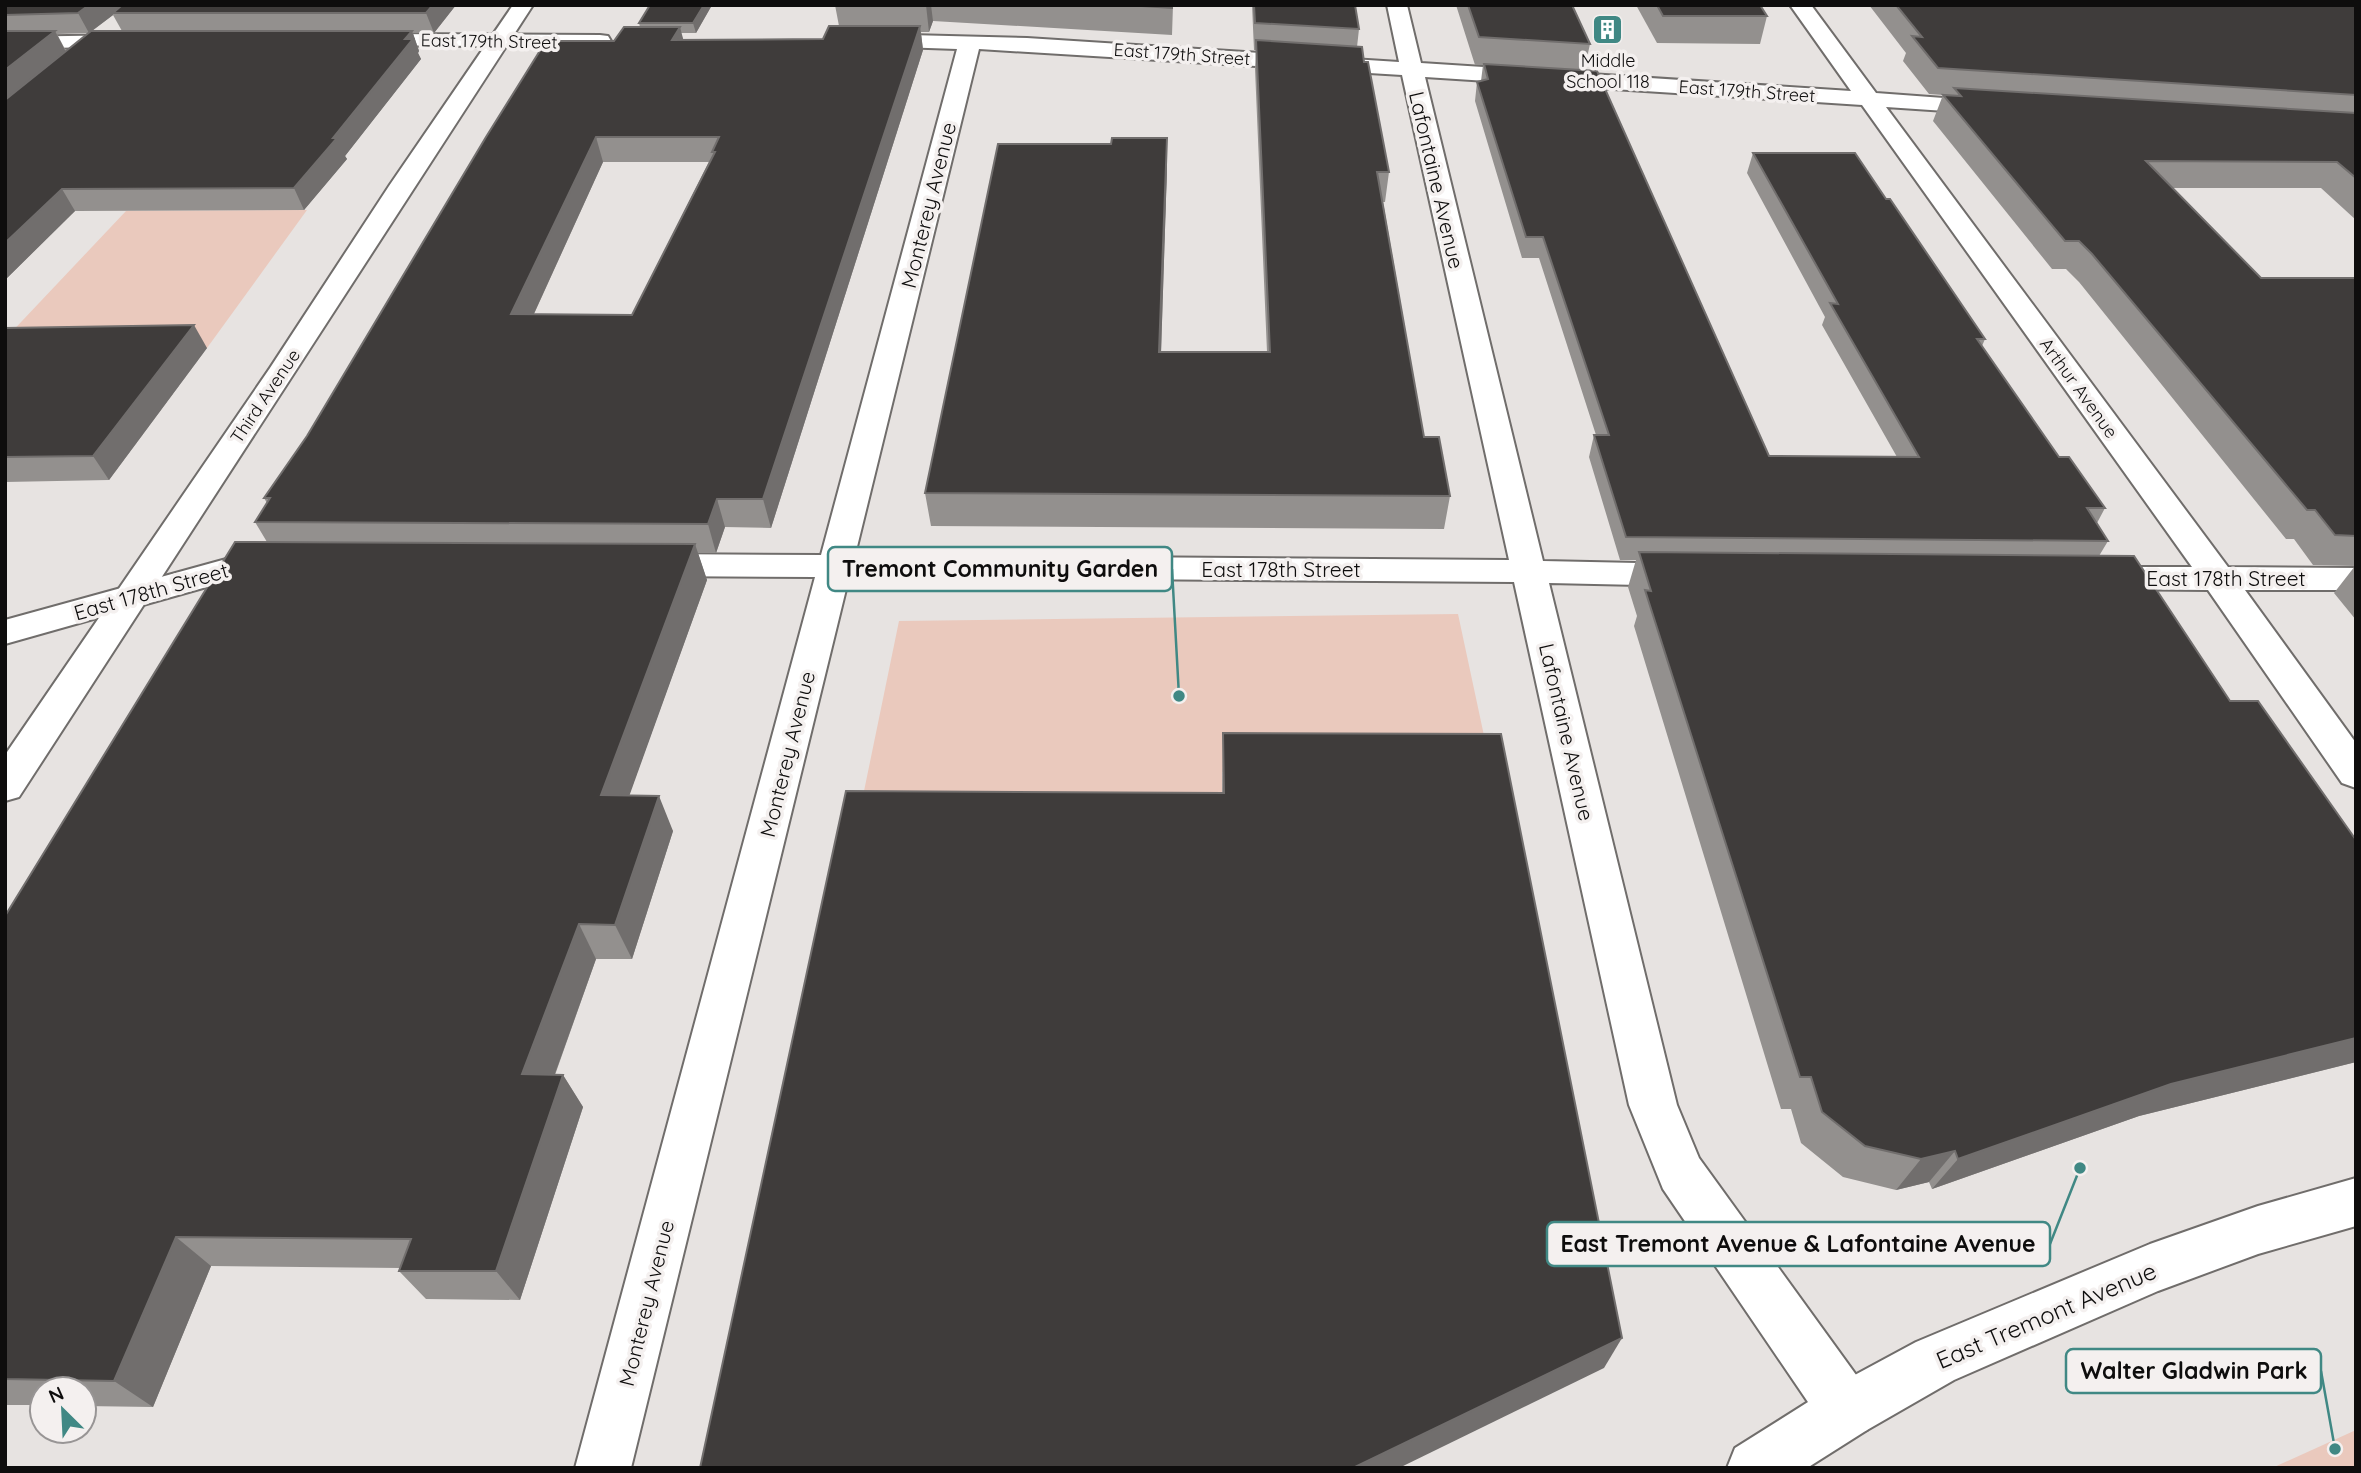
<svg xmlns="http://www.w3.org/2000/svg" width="2361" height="1473" viewBox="0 0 2361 1473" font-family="Quicksand,sans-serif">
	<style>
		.green { fill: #eac9bd }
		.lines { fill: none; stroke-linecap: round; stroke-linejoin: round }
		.minor-casing { stroke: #706d6b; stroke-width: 4 }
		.major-casing { stroke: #706d6b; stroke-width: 4 }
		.minor { fill: #fff; fill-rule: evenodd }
		.major { fill: #fff; fill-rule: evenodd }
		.wall { fill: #93908e; fill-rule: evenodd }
		.shaded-wall { fill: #716e6d }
		.building { fill: #3f3c3b; stroke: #716e6d; stroke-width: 2; fill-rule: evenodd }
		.labels { text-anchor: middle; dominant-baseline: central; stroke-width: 7; stroke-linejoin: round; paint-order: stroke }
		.far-street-label { font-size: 18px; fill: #0e0d0d; stroke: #f4f0ef }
		.far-poi-label { font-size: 18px; fill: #0e0d0d; stroke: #f4f0ef }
		.street-label { font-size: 21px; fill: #0e0d0d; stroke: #f4f0ef }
		.near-street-label { font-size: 24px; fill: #0e0d0d; stroke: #f4f0ef }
		.leader { fill: none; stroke: #408884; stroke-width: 2.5 }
		.callout-dot { fill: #408884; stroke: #f4f0ef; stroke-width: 2.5 }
		.callout { fill: #f4f0ef; stroke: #408884; stroke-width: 2.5 }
		.callout-label { font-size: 23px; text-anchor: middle; font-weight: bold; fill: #0e0d0d }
	</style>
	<rect width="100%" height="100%" fill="#e7e3e1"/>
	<!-- green -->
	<g class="green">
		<polygon points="307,210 207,348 5,351 5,339 126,211"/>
		<polygon points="1458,614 1492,773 1222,772 1223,832 856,830 899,621"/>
		<polygon points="2356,1430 2356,1468 2272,1468"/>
	</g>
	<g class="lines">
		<defs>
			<g id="minor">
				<path d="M1387 5H1407L1421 63 1851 91 1790 5H1811L1876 93 1998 102 2001 107 1998 112 1990 114 1886 107 2228 567 2356 568V590H2245L2356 743V788L2342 783 2208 590 2095 589 2083 586 2078 578 2083 570 2095 567H2192L1862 105 1425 77 1543 561 1685 564 1697 567 1702 575 1697 583 1685 586 1549 583 1677 1105 1699 1158 1867 1390 1875 1410 1867 1430 1847 1438 1827 1430 1663 1189 1629 1105 1514 582 849 577 631 1468H575L815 577 650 576 638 573 633 565 638 557 650 554 821 555 957 49 870 46 862 45 859 40 862 35 870 34 1027 38 1399 62ZM979 49 1402 75 1509 560 855 555Z"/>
				<polygon points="362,34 600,35 608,36 611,41 608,46 600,47 354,45 351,40 354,35"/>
				<polygon points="131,35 139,36 142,41 139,46 5,49 5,37"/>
				<polygon points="248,553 280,556 285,564 280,572 249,575 5,644 5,620"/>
			</g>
			<g id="major">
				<polygon points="513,5 533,5 19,797 5,801 5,755 270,368 389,186"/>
				<polygon points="2356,1178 2356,1226 2258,1254 2158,1291 1954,1380 1867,1430 1807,1468 1727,1468 1735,1448 1827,1390 1916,1342 2150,1244 2258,1206"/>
			</g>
		</defs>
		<!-- minor casing -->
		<use href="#minor" class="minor-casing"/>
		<!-- major casing -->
		<use href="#major" class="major-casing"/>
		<!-- minor -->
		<use href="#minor" class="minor"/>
		<!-- major -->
		<use href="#major" class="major"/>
	</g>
	<!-- wall -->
	<g class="wall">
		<path d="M5 5H456L434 33H413L419 51 418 53 421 59 345 156 347 159 304 210 75 211 5 280ZM113 15 122 31H92ZM89 33 66 51 57 34Z"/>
		<path d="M650 5H712L696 33H681L683 40 823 39 839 26 835 5H1173L1172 35 933 21 929 32H921L923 50 771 528 725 527 716 553H698L707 580 629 795 673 831 632 959H596L555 1075H563L583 1107 520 1300 426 1299 399 1271 400 1268 211 1266 153 1407 84 1406V1389H42V1405H5V916L267 542 255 522 267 503 264 498 614 41 640 27 639 23ZM603 162H709L632 315 534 314Z"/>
		<polygon points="1252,5 1355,5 1359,29 1357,47 1364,62 1389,172 1385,202 1383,202 1424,437 1450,496 1444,529 931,526 925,493 1111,144 1167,138 1167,168 1161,352 1267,352 1255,69 1256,50 1254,50"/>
		<polygon points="1456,5 1572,5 1590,44 1584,71 1769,456 1897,457 1822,325 1825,317 1747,173 1753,153 1886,199 1985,339 1982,346 2059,457 2105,508 2097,523 2108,541 2099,556 2356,840 2356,1062 2139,1116 1932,1189 1929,1182 1896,1190 1843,1177 1801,1143 1791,1109 1781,1109 1634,626 1637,616 1628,587 1636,560 1620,560 1589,457 1594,435 1596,435 1539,258 1522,258 1475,101 1477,82 1481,81 1483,65 1475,65"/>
		<polygon points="1636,5 1760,5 1767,16 1760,44 1657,43"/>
		<polygon points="1869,5 2356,5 2356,220 2321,188 2172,188 2261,278 2356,278 2356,620 2334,593 2355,566 2313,565 2294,539 2286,539 2079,282 2066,269 2052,269 1933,121 1943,95 1929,94 1903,61 1906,53"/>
		<polygon points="5,328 207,348 109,480 5,482"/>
		<polygon points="1223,733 1604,1368 1222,793"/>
	</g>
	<!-- shaded-wall -->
	<g class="shaded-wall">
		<polygon points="89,5 125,5 113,13 113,15 89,33 78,13"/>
		<polygon points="433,5 456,5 434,33 426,13"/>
		<polygon points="704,5 712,5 696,33 693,23"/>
		<polygon points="926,5 931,5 933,21 929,32"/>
		<polygon points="920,26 923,50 771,528 763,499"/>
		<polygon points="680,27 686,50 672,40"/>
		<polygon points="55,31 66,52 5,100 5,70"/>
		<polygon points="412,31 419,51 418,53 421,59 345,156 347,159 304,210 294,188 333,138"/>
		<polygon points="596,137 603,162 521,342 511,314"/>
		<polygon points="1167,138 1167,168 1160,384 1159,352"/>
		<polygon points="62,189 75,211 5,280 5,243"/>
		<polygon points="194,325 207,348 109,480 93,456"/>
		<polygon points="717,499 725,527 716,553 708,524"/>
		<polygon points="695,544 707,580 617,830 601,795"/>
		<polygon points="659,796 673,831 632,959 615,925"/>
		<polygon points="579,924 596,959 543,1107 522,1074"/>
		<polygon points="2356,1038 2356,1062 2139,1116 1932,1189 1958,1159 2171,1084"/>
		<polygon points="563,1075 583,1107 520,1300 496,1271"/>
		<polygon points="1955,1151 1929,1182 1896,1190 1921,1159"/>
		<polygon points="176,1237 211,1266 153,1407 114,1381"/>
		<polygon points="1622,1338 1604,1368 1399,1468 1353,1468"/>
	</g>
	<!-- building -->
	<g class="building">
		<polygon points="5,5 89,5 78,13 5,15"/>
		<polygon points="122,5 433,5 426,13 113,13"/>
		<polygon points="650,5 704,5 693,23 639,23"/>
		<polygon points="835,5 926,5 835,6"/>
		<polygon points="1126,5 1172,5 1172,8"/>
		<polygon points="1254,5 1355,5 1359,29 1255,23"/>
		<polygon points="1468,5 1572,5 1590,44 1479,37"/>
		<polygon points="1657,5 1760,5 1767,16 1663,16"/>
		<polygon points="1896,5 2356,5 2356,95 1938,68 1912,36 1922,37"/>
		<path d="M829 26H920L763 499H717L708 524 255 522 270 498H264L307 436 486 137 546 41H614L624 27H680L672 40 823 39ZM596 137H719L712 152H715L632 315 511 314Z"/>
		<polygon points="5,31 55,31 5,70"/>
		<polygon points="91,31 412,31 405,39 413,39 333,138 337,138 294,188 62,189 5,243 5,100"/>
		<polygon points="1256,40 1362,47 1364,62 1368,62 1389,172 1377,172 1424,437 1439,437 1450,496 925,493 998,144 1111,144 1112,138 1167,138 1159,352 1270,352"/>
		<polygon points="1484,64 1597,71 1769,456 1919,457 1830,303 1838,304 1753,153 1855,153 1886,199 1890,199 1985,339 1977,339 2059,457 2069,457 2105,508 2087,508 2108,541 1626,537 1594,435 1609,435 1543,237 1526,237 1477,82 1488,79"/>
		<polygon points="1954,88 2356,113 2356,178 2337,162 2146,161 2261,278 2356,278 2356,536 2335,535 2315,510 2307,510 2092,254 2079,241 2065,241 1943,95 1961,96"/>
		<polygon points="194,325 93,456 5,457 5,328"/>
		<polygon points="235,542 695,544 601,795 659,796 615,925 579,924 522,1074 563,1075 496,1271 399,1271 411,1239 176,1237 114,1381 5,1379 5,916"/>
		<polygon points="1639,552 2134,556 2230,701 2258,701 2356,840 2356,1038 2171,1084 1958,1159 1955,1151 1921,1159 1865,1146 1822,1112 1811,1077 1800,1077 1645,590 1651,591"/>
		<polygon points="1223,733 1501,734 1622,1338 1353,1468 700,1468 846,791 1224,793"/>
	</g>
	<!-- icons -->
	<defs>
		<symbol id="building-square" viewBox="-11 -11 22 22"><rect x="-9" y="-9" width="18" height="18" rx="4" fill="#408884" stroke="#f4f0ef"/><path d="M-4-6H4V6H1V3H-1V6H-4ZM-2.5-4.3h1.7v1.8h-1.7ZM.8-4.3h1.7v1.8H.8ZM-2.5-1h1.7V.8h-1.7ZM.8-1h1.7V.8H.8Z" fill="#fff"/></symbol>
	</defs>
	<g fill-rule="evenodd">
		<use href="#building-square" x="1590" y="12" width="35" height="35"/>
	</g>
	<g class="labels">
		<!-- far-street labels -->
		<g class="far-street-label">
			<text transform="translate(489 41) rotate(1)">East 179th Street</text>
			<text transform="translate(1182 54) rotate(4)">East 179th Street</text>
			<text transform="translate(1747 91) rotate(4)">East 179th Street</text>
			<text transform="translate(2079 388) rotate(54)">Arthur Avenue</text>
			<text transform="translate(265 396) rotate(-56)">Third Avenue</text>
		</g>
		<!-- far-poi labels -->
		<g class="far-poi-label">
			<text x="1608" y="60">Middle<tspan x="1608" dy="21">School 118</tspan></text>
		</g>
		<!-- street labels -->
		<g class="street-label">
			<text transform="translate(1437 180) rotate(77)">Lafontaine Avenue</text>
			<text transform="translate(928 205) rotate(-76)">Monterey Avenue</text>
			<text x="1281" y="569">East 178th Street</text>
			<text x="2226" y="578">East 178th Street</text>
			<text transform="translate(151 591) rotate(-16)">East 178th Street</text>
			<text transform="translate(1567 732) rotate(77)">Lafontaine Avenue</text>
			<text transform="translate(787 754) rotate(-76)">Monterey Avenue</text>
			<text transform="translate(646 1303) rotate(-76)">Monterey Avenue</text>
		</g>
		<!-- near-street labels -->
		<g class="near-street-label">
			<text transform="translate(2046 1315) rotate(-23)">East Tremont Avenue</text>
		</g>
	</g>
	<!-- callouts -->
	<path class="leader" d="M1179 696L1172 569M2080 1168L2050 1244M2335 1449L2321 1371"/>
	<g class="callout-dot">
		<circle cx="1179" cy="696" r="7"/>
		<circle cx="2080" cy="1168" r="7"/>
		<circle cx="2335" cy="1449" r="7"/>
	</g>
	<g class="callout">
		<rect x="828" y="547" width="344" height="44" rx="7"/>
		<rect x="1547" y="1222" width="503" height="44" rx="7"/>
		<rect x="2066" y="1349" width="255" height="44" rx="7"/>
	</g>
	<g class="callout-label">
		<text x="1000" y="577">Tremont Community Garden</text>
		<text x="1798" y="1252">East Tremont Avenue &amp; Lafontaine Avenue</text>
		<text x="2194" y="1379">Walter Gladwin Park</text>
	</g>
	<!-- border -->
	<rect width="2361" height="1473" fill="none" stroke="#0e0d0d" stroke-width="14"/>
	<!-- north arrow -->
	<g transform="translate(63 1410) rotate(336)"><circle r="33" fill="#f4f0ef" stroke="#989595" stroke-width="2"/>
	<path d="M0-5L12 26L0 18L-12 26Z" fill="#408884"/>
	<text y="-10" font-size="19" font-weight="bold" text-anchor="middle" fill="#0e0d0d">N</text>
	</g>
</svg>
